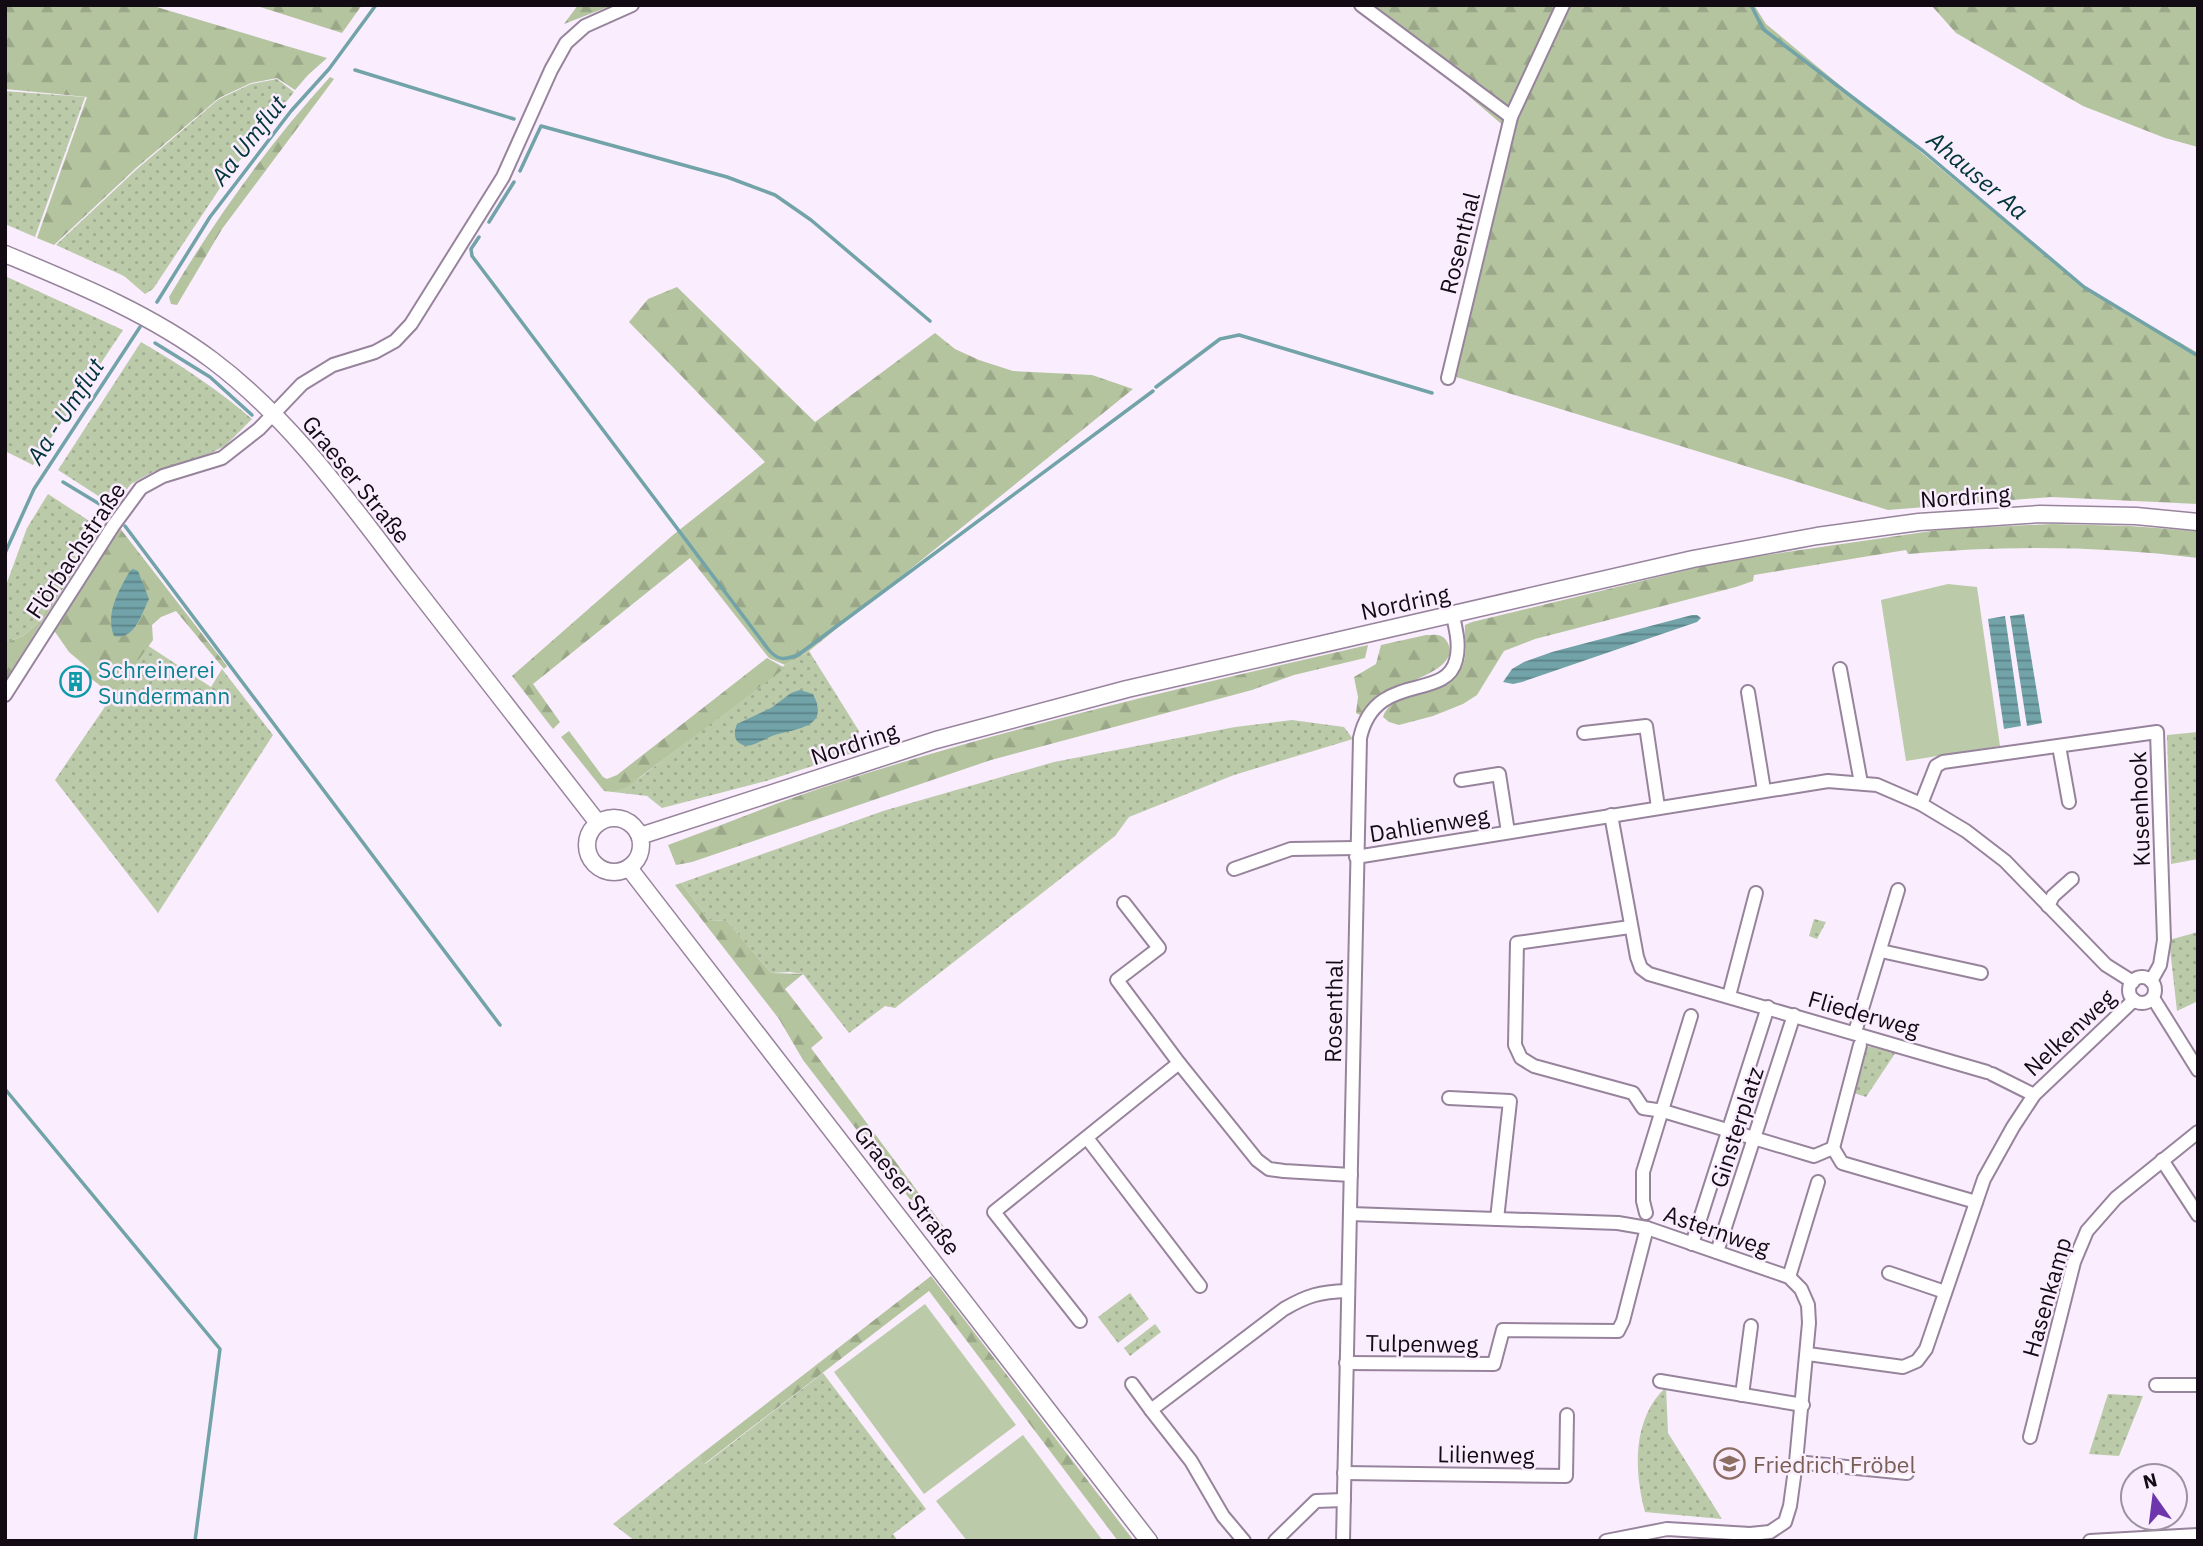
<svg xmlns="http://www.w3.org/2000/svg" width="2203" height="1546" viewBox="0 0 2203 1546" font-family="'IBM Plex Sans',sans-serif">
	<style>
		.grass { fill: url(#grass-dots) }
		.forest { fill: url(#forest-firs) }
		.garden { fill: #bbcaa9 }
		.water { fill: url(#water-rules) }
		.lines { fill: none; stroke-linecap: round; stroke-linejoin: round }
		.stream { stroke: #71a3a8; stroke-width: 3.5 }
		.street-casing { stroke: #97849c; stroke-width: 16 }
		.secondary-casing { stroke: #97849c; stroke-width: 19 }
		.street { stroke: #fff; stroke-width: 12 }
		.secondary { stroke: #fff; stroke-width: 16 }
		.labels { text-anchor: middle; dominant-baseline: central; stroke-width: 5; stroke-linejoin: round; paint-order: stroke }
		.street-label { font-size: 23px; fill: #120b14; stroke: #faedfe }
		.culture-label { font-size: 23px; fill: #0d838f; stroke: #faedfe; text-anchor: start }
		.education-label { font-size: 23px; fill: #785e54; stroke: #faedfe; text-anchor: start }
		.water-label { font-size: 24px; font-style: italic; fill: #013539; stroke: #faedfe }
	</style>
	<defs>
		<pattern id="grass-dots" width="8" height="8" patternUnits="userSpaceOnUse" patternTransform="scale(1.75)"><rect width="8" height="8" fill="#bbcaa9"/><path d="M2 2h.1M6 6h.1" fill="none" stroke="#a0ac91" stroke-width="1.8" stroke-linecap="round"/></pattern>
		<pattern id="forest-firs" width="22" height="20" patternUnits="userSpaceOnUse" patternTransform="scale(1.75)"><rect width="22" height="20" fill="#b4c49f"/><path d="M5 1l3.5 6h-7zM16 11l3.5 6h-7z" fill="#9aa788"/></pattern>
		<pattern id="water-rules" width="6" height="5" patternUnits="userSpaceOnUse" patternTransform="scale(1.75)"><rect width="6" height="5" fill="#71a3a8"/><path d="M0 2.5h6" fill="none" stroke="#5b8388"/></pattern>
	</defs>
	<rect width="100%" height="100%" fill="#faedfe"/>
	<!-- grass -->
	<g class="grass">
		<polygon points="277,79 294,92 230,173 153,289 145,294 124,276 56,245 137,169 219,99 251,84"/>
		<polygon points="5,91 85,97 35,237 5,224"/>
		<polygon points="5,276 123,330 33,465 5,451"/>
		<path d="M141 342C181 365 217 389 252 419L225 446 196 460 153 472 131 484 114 506 58 470Z"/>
		<polygon points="48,494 97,526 37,624 23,636 5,643 5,588 27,528"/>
		<polygon points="147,645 211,687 222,669 273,735 158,913 55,780"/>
		<polygon points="809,651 859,731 853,753 766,781 662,808 647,796 613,792 641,777 785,665"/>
		<polygon points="1292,720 1344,727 1353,739 1234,775 1129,817 1115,836 895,1008 885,1006 849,1033 803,974 790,972 771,973 727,921 709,920 681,883 883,811 1054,762 1235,727"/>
		<polygon points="2198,732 2198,859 2171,864 2167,735"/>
		<polygon points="1814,919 1826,922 1817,939 1809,936"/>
		<polygon points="2198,932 2198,1001 2177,1011 2169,940"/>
		<polygon points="1860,1045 1896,1052 1866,1097 1848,1091"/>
		<polygon points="1130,1293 1149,1319 1118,1343 1098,1317"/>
		<polygon points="1155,1324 1161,1332 1130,1356 1124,1348"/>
		<polygon points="823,1373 926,1509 893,1534 898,1541 635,1541 613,1524 700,1455 705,1464"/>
		<path d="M1666 1387 1668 1433 1722 1519 1645 1512C1634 1470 1632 1419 1666 1387Z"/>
		<polygon points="2108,1394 2143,1396 2119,1456 2089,1454"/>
	</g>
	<!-- forest -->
	<g class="forest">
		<polygon points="5,5 150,5 327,58 308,75 295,90 277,78 251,83 219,98 136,168 54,245 37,238 87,97 5,89"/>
		<polygon points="254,5 362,5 342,33"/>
		<polygon points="578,5 613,5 564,24"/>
		<polygon points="1362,5 1754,5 1766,24 2084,287 2198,353 2198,504 2051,497 1888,510 1453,376 1505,127"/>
		<polygon points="1931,5 2198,5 2198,147 2165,138 2083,106 1956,33"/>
		<path d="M330 77 334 79 222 229 177 305 171 304 169 297C216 218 268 145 330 77Z"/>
		<polygon points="677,287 815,422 935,333 955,349 979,360 1013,371 1092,375 1133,389 809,651 785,665 769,658 690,558 533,684 560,722 553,729 512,676 673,535 765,462 629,322 648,299"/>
		<path d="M2052 524 2130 526 2198 531V558C2101 546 2005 545 1908 554L1906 550 1754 575 1753 581 1736 587 1535 639 1504 651 1477 695 1463 704 1433 716 1399 725 1389 722 1383 717C1395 684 1450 699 1463 664 1468 653 1464 638 1465 625L1472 622 1724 561 1945 529Z"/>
		<polygon points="97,526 101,528 5,681 5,643 23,636 37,624"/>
		<polygon points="119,527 227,666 224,669 176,611 161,617 152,625 153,640 113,695 86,675 89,669 69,652 53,629"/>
		<path d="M1426 635C1433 635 1441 633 1446 640 1467 671 1392 685 1378 695 1369 701 1366 707 1362 716L1356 713 1358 697 1354 677 1376 664 1381 645Z"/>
		<path d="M1368 645 1365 658 1294 675 1252 690 991 760 692 862 676 865 668 845C723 825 777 802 833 784 1008 727 1189 686 1368 645Z"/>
		<polygon points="767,658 785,668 627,787 613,792 604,791 561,737 569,731 603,777 607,779 617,775"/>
		<polygon points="681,883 709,920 727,921 771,973 803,974 785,989 823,1038 811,1048 947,1231 939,1237 803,1060 779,1019 675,885"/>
		<polygon points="931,1276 1134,1541 1118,1541 929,1291 704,1464 700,1455"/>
	</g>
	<!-- garden -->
	<g class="garden">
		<polygon points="1948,584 1977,587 2000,746 1906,761 1881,600"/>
		<polygon points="925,1304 1016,1425 924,1494 834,1372"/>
		<polygon points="1023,1435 1103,1541 967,1541 936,1501"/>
	</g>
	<!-- water -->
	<g class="water">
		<path d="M133 569 138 571 149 599C141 615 135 640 114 636 105 613 119 590 130 571Z"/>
		<polygon points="2024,614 2042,723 2027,726 2010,616"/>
		<polygon points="1692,615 1697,615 1701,618 1697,622 1522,682 1513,684 1503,682 1512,669 1524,662 1552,652"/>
		<polygon points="2005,616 2021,726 2004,729 1988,619"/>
		<path d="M800 690 813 694C831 729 795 728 772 736 764 739 749 750 741 744 733 740 734 731 737 724L771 708 791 693Z"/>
	</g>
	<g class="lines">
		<!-- stream -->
		<g class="stream">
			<polyline points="1751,5 1763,29 1923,151 2084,287 2198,356"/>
			<polyline points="355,70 514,119"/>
			<polyline points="520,171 541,126 727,177 775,195 811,220 930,321"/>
			<polyline points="489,222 514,182"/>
			<path d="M479 237 471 249 472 256 768 649C778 661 784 660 798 655L1153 391"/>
			<polyline points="157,302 210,217 291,111 329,69 376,5"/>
			<polyline points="155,343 210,377 252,415"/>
			<polyline points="1156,387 1220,339 1239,335 1432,393"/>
			<polyline points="63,482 106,508"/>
			<polyline points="125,526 500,1025"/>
			<polyline points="5,553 34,489 140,327"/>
			<polyline points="5,1089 220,1349 195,1541"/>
		</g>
		<defs>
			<g id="street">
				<polyline points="1361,5 1511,117"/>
				<polyline points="1448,378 1511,117 1563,5"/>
				<polyline points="1840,669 1861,783"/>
				<polyline points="1748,692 1764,790"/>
				<polyline points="5,695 113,526 141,488 163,476 222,458 259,429 302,384 333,365 375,352 395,341 411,324 503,177 551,70 566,43 585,26 632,5"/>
				<polyline points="1584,733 1646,726 1658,807"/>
				<polyline points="2059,746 2069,802"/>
				<polyline points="1461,780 1499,774 1508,832"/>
				<polyline points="1921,804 1936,766 1943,762 2157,732 2164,940 2160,965 2151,981"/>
				<polyline points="1611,815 1637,957 1641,968 1649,974 1987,1072"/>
				<polyline points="1356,857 1828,781 1877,785 1921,804 1966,831 2005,861 2106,965 2133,982"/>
				<polyline points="1234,869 1291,849 1356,848"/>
				<polyline points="1124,903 1159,948 1117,980 1179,1063"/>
				<polyline points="2048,906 2053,896 2072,879"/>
				<polyline points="1630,927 1517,943 1515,1045 1521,1058 1534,1066 1633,1093 1643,1108 1663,1111 1814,1156 1833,1148"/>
				<polyline points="1881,951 1981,973"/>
				<circle cx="2142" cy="990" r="13"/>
				<polyline points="1729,996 1756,893"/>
				<polyline points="2153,998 2198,1070"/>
				<polyline points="1855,1032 1898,890"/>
				<polyline points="1992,1074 2034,1095"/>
				<polyline points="1449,1098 1510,1101 1497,1219"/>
				<polyline points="1087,1138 1200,1286"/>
				<polyline points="1833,1148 1842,1163 1976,1202"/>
				<polyline points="1833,1148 1860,1045"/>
				<polyline points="2162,1160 2198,1215"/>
				<polyline points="1646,1213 1643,1201 1643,1172 1691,1016"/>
				<polyline points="1350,1214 1618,1223 1647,1228 1789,1277 1801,1289 1808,1305 1809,1323 1796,1462 1790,1506 1785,1522 1770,1532 1750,1534 1667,1529 1606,1541"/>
				<polyline points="1692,1244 1768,1007"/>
				<polyline points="1717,1252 1794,1015"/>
				<polyline points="1889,1273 1945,1292"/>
				<polyline points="1789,1277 1818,1182"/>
				<polyline points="1080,1321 994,1212 1179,1063 1257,1160 1269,1169 1284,1171 1351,1175"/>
				<polyline points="1808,1354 1903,1367 1917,1361 1926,1349 1984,1179 2013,1127 2034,1095 2134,1000"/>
				<polyline points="1346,1363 1494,1364 1503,1330 1618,1331 1623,1321 1647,1228"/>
				<polyline points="1660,1381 1803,1405"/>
				<polyline points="1132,1384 1151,1410"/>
				<polyline points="2156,1385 2198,1385"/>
				<polyline points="1742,1395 1751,1326"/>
				<polyline points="2030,1437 2074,1262 2087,1231 2116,1198 2198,1132"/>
				<polyline points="1796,1462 1907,1473"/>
				<polyline points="1344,1473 1566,1476 1567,1415"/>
				<path d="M1244 1541 1223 1516 1191 1461 1151 1410 1284 1309C1308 1295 1320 1292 1347 1291"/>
				<polyline points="1275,1541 1316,1501 1344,1500"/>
				<path d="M1343 1541 1360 738C1375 670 1446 702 1456 660 1460 645 1456 630 1453 616"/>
				<polyline points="2090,1541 2198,1535"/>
			</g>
			<g id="secondary">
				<path d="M5 254C77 284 149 313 212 360 292 420 349 502 409 580 472 661 535 742 598 823"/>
				<circle cx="614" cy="845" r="27"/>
				<polyline points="640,836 936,740 1127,689 1693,559 1817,536 1919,522 2040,514 2136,516 2198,522"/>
				<polyline points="629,868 1149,1541"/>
			</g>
		</defs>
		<!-- street casing -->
		<use href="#street" class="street-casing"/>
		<!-- secondary casing -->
		<use href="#secondary" class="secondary-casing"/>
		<!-- street -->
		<use href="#street" class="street"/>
		<!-- secondary -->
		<use href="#secondary" class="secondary"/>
	</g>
	<!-- icons -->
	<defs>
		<symbol id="building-ring" viewBox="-11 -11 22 22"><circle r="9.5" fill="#faedfe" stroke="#0f9aa8" stroke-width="1.5"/><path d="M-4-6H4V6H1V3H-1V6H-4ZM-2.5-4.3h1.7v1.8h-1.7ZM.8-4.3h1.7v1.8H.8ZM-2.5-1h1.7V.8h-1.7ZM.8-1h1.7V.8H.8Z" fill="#0f9aa8"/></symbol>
		<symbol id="school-ring" viewBox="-11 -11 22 22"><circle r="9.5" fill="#faedfe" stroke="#8d6e63" stroke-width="1.5"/><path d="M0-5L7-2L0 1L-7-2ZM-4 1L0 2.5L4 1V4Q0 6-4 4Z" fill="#8d6e63"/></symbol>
	</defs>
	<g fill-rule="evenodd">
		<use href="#building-ring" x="58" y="664" width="35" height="35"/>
		<use href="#school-ring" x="1712" y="1446" width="35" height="35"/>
	</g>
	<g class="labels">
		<!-- street labels -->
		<g class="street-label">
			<text transform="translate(1459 243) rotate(-76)">Rosenthal</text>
			<text transform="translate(357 479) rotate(51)">Graeser Straße</text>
			<text transform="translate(1965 496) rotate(-4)">Nordring</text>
			<text transform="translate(75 550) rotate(-56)">Flörbachstraße</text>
			<text transform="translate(1405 602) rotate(-12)">Nordring</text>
			<text transform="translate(854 743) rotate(-18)">Nordring</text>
			<text transform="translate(2139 809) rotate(-92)">Kusenhook</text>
			<text transform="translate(1429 824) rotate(-9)">Dahlienweg</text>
			<text transform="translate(1333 1011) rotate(-89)">Rosenthal</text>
			<text transform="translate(1864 1013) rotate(16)">Fliederweg</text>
			<text transform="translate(2069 1032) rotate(-43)">Nelkenweg</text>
			<text transform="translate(1736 1127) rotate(-72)">Ginsterplatz</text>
			<text transform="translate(908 1190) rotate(52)">Graeser Straße</text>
			<text transform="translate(1717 1230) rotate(19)">Asternweg</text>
			<text transform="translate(2046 1297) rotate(-74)">Hasenkamp</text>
			<text transform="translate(1422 1343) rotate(1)">Tulpenweg</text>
			<text transform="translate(1486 1454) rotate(1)">Lilienweg</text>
		</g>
		<!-- culture labels -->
		<g class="culture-label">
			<text x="98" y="669">Schreinerei<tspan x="98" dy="26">Sundermann</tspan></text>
		</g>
		<!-- education labels -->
		<g class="education-label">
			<text x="1753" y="1464">Friedrich Fröbel</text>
		</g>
		<!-- water labels -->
		<g class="water-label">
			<text transform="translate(248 140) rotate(-52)">Aa Umflut</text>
			<text transform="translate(1978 175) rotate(40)">Ahauser Aa</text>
			<text transform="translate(65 411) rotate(-57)">Aa - Umflut</text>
		</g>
	</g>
	<!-- border -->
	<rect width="2203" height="1546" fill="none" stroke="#120b14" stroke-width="14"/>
	<!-- north arrow -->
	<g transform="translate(2154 1497) rotate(346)"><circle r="33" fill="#faedfe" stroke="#9d93a0" stroke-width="2"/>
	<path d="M0-5L12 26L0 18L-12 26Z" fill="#6e36ac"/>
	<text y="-10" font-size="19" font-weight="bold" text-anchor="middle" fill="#120b14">N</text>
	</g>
</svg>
